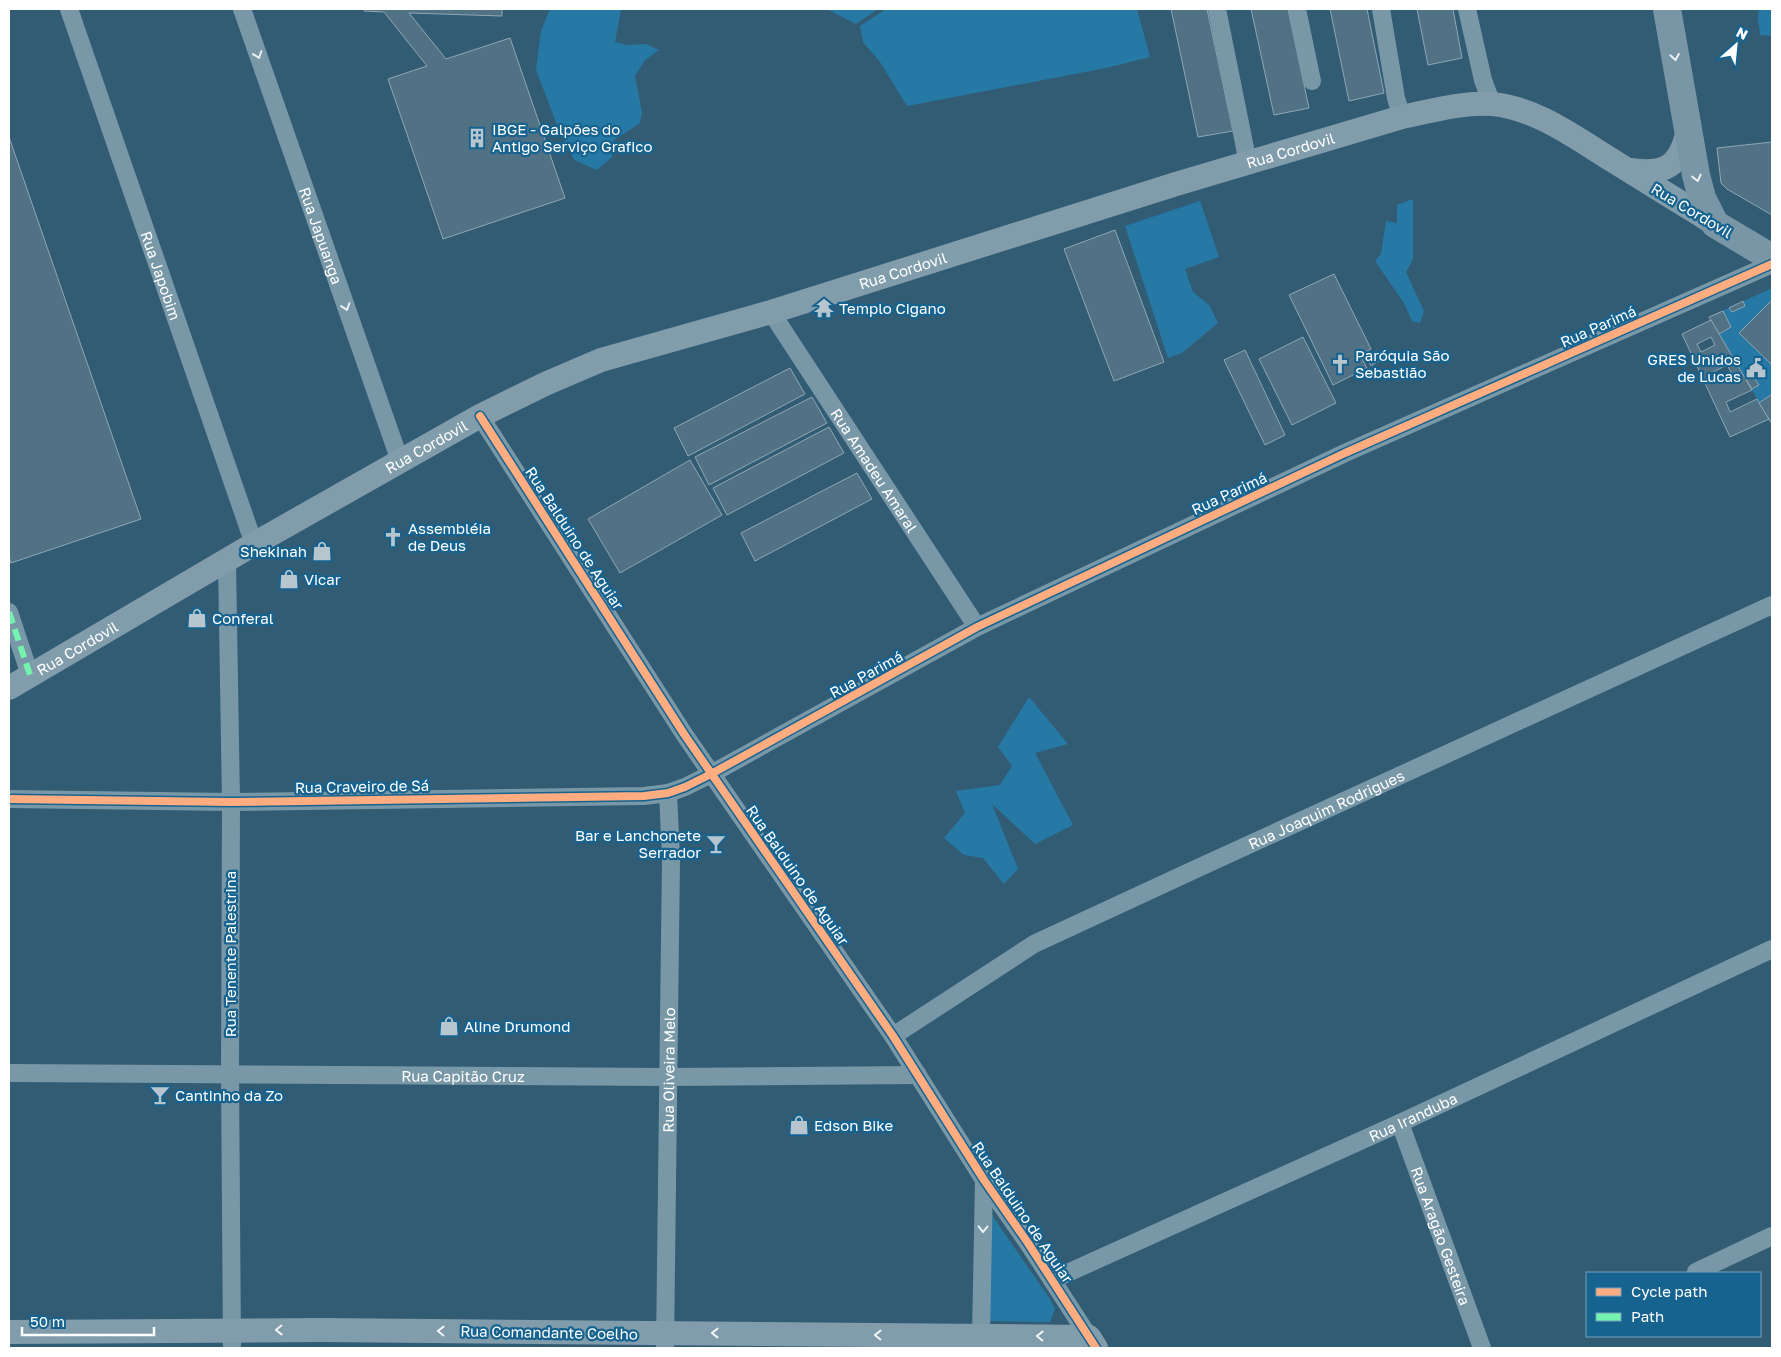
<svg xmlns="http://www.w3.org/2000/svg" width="1781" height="1357" viewBox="0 0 1781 1357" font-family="'Golos Text',sans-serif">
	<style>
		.green { fill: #2779a5 }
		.building { fill: #517285; stroke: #8ea7b5; fill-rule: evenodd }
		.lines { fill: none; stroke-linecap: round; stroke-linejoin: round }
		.street { stroke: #7998a7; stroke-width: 18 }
		.secondary { stroke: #819dac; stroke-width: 24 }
		.primary { stroke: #7996a6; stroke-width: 28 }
		.quiet { stroke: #73f3ae; stroke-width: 6; stroke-dasharray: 12 6; stroke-linecap: butt }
		.cycleway-casing { stroke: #166390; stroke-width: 11 }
		.cycleway { stroke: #ffac80; stroke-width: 8 }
		.oneway { stroke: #ebf0f2 }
		.oneway2 { stroke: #ebeff2 }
		.oneway3 { stroke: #f2f5f7 }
		.labels { text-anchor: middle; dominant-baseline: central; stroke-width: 4.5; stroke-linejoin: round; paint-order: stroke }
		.poi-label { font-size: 15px; fill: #fff; stroke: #166390; text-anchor: start }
		.street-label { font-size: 15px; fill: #fff; stroke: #166390 }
	</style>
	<rect width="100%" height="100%" fill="#325c74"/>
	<!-- green -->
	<g class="green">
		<polygon points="550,9 621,9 615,42 627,45 646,44 659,50 645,60 635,76 642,112 640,123 613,141 612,157 597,170 574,160 556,122 536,70 541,31"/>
		<polygon points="827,9 878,9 856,24"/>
		<polygon points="886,9 1137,9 1150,57 1106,68 907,106 880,62 863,42 860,26"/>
		<polygon points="1759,9 1772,9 1772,36 1760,35 1758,18"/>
		<polygon points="1413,199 1413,259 1406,272 1424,311 1420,323 1412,321 1404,303 1375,261 1381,254 1386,221 1397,223 1397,205"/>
		<polygon points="1200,201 1219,257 1185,269 1193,292 1209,305 1218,323 1182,353 1168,358 1125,226"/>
		<polygon points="1772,288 1772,424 1709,317"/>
		<polygon points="1029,697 1068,744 1035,753 1073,825 1035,844 992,804 1018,869 1004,884 983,858 964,855 944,838 965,813 956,791 1000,785 1012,766 998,747"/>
		<polygon points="989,1211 1050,1299 1055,1309 1050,1322 990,1321"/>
	</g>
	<!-- building -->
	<g class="building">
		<polygon points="364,9 502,9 502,16 409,13 446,59 510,38 565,198 443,239 388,79 427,66 384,12 364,11"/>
		<polygon points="1171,9 1207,9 1233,131 1198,137"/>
		<polygon points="1251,9 1288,9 1309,108 1274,115"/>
		<polygon points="1330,9 1367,9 1384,93 1349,101"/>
		<polygon points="1417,9 1453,9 1462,58 1428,65"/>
		<polygon points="9,137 141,519 11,563 9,556"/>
		<polygon points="1772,142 1772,215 1727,189 1721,183 1717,148"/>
		<polygon points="1115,230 1164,362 1114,381 1064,249"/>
		<polygon points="1334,274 1371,349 1360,355 1367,368 1333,385 1289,295"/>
		<polygon points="1743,301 1745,306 1732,312 1729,308"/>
		<polygon points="1771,301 1772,302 1772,365 1739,333"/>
		<polygon points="1723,311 1731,327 1719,334 1709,317"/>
		<path d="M1711 320 1752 390 1726 402 1730 412 1757 399 1769 419 1730 437 1682 334ZM1711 337 1715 345 1701 352 1697 344ZM1727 365 1732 374 1717 382 1713 372Z"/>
		<polygon points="1303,337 1336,403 1292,425 1259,359"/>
		<polygon points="1245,350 1285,435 1265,445 1224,360"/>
		<polygon points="1374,352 1379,361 1371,366 1365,356"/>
		<polygon points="790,368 805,394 688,456 674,428"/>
		<polygon points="1753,376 1759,385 1752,389 1746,379"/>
		<polygon points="1772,394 1772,424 1759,403"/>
		<polygon points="812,397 827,423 709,485 695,457"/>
		<polygon points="829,427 844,453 727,515 713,488"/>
		<polygon points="690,460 722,515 620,573 588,519"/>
		<polygon points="857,473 872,499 755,561 741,533"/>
	</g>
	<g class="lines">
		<!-- street -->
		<g class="street">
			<path id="s1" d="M69 9 254 544"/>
			<path id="s2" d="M242 9 400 461"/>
			<polyline points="1217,9 1248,163"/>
			<polyline points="1297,9 1312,81"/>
			<polyline points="1381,9 1396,98 1402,117"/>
			<polyline points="1467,9 1483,80 1492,104"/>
			<path id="s3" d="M771 312 977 627"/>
			<polyline points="480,416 684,734 893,1036 984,1180 1028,1243 1089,1337"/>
			<polyline points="227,561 231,802 230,1075 232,1348"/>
			<polyline points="9,612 30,675"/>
			<polyline points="9,799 231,802 644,796 668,793 685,787 711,774 977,627 1345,453 1772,264"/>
			<path id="s4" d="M893 1036 1034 944 1198 868 1772 605"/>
			<path id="s5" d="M9 1073 668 1077 918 1075"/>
			<path id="s6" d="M1400 1123 1482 1348"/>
			<polyline points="1696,1272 1772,1236"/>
			<path id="s7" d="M1052 1280 1400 1123 1772 949"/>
			<polyline points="981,1336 984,1180"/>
			<path id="s8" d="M665 1348 671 858 668 793"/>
		</g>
		<!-- secondary -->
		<g class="secondary">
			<path d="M1629 170C1665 175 1680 167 1688 130"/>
			<path id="s9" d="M9 688 254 544 480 416 545 384 601 360 771 312 1176 184 1402 117C1431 111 1462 102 1492 104 1537 108 1577 139 1615 162 1648 183 1682 203 1715 224"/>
			<polyline points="9,1332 321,1330 1089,1337 1096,1348"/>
		</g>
		<!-- primary -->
		<polyline class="primary" points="1667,9 1696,175 1702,198 1715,224 1772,258"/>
		<!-- quiet -->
		<polyline class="quiet" points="9,612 30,675"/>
		<defs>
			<g id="cycleway">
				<polyline points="480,416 684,734 893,1036 984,1180 1028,1243 1096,1348"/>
				<polyline points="9,799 231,802 644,796 668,793 685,787 711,774 977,627 1345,453 1772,264"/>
			</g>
		</defs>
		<!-- cycleway casing -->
		<use href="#cycleway" class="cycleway-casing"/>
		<!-- cycleway -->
		<use href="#cycleway" class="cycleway"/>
	</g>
	<!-- one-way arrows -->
	<defs><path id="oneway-chevron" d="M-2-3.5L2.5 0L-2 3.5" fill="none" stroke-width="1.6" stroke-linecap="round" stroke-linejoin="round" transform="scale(1.25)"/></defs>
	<g class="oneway">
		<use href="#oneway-chevron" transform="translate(258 55) rotate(71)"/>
		<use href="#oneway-chevron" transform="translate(346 307) rotate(71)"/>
		<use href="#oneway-chevron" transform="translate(983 1229) rotate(91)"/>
	</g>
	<g class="oneway2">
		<use href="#oneway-chevron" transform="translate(1675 57) rotate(80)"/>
		<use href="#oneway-chevron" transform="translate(1697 178) rotate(76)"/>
	</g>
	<g class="oneway3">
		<use href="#oneway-chevron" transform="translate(279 1330) rotate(179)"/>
		<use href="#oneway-chevron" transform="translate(441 1331) rotate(-179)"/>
		<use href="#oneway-chevron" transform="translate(715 1333) rotate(-180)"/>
		<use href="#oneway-chevron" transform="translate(878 1335) rotate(-179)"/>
		<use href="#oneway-chevron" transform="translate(1040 1336) rotate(-179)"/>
	</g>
	<!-- icons -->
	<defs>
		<symbol id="building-bare" viewBox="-9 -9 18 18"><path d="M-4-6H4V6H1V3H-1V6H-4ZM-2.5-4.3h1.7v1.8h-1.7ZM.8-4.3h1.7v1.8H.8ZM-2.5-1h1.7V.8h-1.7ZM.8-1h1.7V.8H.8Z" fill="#b7c6ce" stroke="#166390" stroke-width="2.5" paint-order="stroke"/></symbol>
		<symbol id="temple-bare" viewBox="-9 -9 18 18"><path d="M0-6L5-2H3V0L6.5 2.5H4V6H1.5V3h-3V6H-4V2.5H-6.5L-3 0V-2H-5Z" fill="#b7c6ce" stroke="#166390" stroke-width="2.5" paint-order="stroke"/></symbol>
		<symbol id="church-bare" viewBox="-9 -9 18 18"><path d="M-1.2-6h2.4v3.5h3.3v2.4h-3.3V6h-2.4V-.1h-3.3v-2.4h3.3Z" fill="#b7c6ce" stroke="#166390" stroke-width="2.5" paint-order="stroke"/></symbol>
		<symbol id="civic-bare" viewBox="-9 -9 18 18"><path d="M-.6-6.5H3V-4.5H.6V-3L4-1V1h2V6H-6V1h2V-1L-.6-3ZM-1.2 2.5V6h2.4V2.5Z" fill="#b7c6ce" stroke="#166390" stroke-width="2.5" paint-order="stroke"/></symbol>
		<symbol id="shop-bare" viewBox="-9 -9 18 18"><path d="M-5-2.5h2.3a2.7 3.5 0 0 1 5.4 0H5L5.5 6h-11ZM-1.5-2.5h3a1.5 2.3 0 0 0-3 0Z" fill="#b7c6ce" stroke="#166390" stroke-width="2.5" paint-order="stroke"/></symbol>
		<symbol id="bar-bare" viewBox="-9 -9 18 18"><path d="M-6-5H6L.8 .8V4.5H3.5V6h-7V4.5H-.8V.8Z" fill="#b7c6ce" stroke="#166390" stroke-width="2.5" paint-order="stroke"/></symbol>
	</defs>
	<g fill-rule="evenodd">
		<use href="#building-bare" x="463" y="124" width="28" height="28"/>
		<use href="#temple-bare" x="810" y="294" width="28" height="28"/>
		<use href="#church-bare" x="1326" y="350" width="28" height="28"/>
		<use href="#civic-bare" x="1742" y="354" width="28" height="28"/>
		<use href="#church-bare" x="379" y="523" width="28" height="28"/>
		<use href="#shop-bare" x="308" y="537" width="28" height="28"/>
		<use href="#shop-bare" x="275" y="565" width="28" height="28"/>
		<use href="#shop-bare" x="183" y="604" width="28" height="28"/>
		<use href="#bar-bare" x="702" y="830" width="28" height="28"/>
		<use href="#shop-bare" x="435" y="1012" width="28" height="28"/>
		<use href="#bar-bare" x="146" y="1081" width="28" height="28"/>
		<use href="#shop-bare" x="785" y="1111" width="28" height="28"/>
	</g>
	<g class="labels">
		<!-- poi labels -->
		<g class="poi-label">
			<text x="492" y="129">IBGE - Galpões do<tspan x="492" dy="17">Antigo Serviço Grafico</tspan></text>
			<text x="839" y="308">Templo Cigano</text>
			<text x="1355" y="355">Paróquia São<tspan x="1355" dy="17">Sebastião</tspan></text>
			<text x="1741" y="359" text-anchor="end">GRES Unidos<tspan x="1741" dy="17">de Lucas</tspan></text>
			<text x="408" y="528">Assembléia<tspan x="408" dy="17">de Deus</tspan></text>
			<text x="307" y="551" text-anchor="end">Shekinah</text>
			<text x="304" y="579">Vicar</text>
			<text x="212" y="618">Conferal</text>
			<text x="701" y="835" text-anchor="end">Bar e Lanchonete<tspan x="701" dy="17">Serrador</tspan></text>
			<text x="464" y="1026">Aline Drumond</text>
			<text x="175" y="1095">Cantinho da Zo</text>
			<text x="814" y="1125">Edson Bike</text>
		</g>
		<!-- street labels -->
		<g class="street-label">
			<text stroke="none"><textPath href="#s9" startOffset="1398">Rua Cordovil</textPath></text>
			<text transform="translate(1692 210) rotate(31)">Rua Cordovil</text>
			<text stroke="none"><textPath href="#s2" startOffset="240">Rua Japuanga</textPath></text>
			<text stroke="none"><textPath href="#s9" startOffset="992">Rua Cordovil</textPath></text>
			<text stroke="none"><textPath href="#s1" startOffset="282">Rua Japobim</textPath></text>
			<text transform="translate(1598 326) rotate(-24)">Rua Parimá</text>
			<text stroke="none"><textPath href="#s9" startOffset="482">Rua Cordovil</textPath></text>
			<text stroke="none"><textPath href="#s3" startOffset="189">Rua Amadeu Amaral</textPath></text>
			<text transform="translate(1229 493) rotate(-25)">Rua Parimá</text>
			<text transform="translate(575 538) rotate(57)">Rua Balduino de Aguiar</text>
			<text stroke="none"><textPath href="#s9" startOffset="79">Rua Cordovil</textPath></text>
			<text transform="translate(866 674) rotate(-29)">Rua Parimá</text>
			<text transform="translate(362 786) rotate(-1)">Rua Craveiro de Sá</text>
			<text stroke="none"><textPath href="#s4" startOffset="490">Rua Joaquim Rodrigues</textPath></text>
			<text transform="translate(798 875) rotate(55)">Rua Balduino de Aguiar</text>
			<text transform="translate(230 954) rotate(-90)">Rua Tenente Palestrina</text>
			<text stroke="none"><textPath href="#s8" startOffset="278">Rua Oliveira Melo</textPath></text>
			<text stroke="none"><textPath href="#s5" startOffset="454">Rua Capitão Cruz</textPath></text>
			<text stroke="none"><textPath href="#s7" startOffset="396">Rua Iranduba</textPath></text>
			<text transform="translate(1023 1212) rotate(56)">Rua Balduino de Aguiar</text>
			<text stroke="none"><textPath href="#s6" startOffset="120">Rua Aragão Gesteira</textPath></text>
			<text transform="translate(549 1332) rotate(1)">Rua Comandante Coelho</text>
		</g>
	</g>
	<!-- border -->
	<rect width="1781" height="1357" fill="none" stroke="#ffffff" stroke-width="20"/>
	<!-- legend -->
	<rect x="1586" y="1272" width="175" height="65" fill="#166390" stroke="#73a1bc"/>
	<rect x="1596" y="1288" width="25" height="8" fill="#ffac80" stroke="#73a1bc"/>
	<text x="1631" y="1297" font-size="15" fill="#ffffff">Cycle path</text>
	<rect x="1596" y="1313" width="25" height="8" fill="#73f3ae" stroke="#73a1bc"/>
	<text x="1631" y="1322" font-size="15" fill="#ffffff">Path</text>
	<!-- north arrow -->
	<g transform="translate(1736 45) rotate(27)" stroke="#166390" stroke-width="4" paint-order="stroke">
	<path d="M0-4L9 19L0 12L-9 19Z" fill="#ffffff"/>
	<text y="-8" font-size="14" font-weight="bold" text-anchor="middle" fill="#ffffff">N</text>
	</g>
	<!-- scale -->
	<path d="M22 1327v8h132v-8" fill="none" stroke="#ffffff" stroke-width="2.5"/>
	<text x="30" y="1327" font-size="15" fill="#ffffff" stroke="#166390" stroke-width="4" paint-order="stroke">50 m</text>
</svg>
